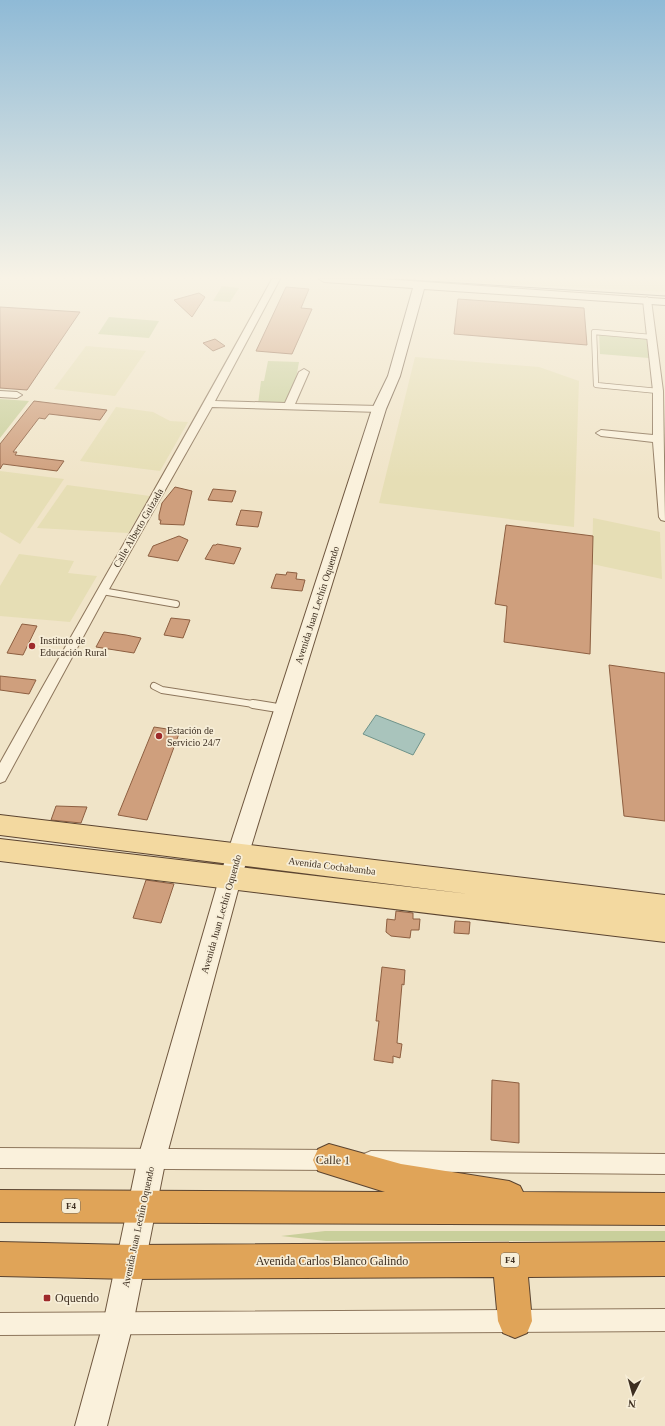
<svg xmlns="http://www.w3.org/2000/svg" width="665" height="1426" viewBox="0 0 665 1426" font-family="'Times New Roman',serif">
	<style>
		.farmland { fill: #e6deb5 }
		.green { fill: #c9cf9b }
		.water { fill: #a9c4bc; stroke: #6f938a }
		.building { fill: #cf9f7d; stroke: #8d5f41 }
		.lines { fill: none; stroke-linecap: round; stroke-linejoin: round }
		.lane-far2-casing { stroke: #8d765c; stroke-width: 6 }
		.lane-far1-casing { stroke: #8d765c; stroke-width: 8 }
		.lane-casing { stroke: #8d765c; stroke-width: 10 }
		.street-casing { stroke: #8d765c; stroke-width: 2 }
		.secondary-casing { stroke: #6f573f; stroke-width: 2 }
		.primary-casing { stroke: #5b4430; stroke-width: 2 }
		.highway-casing { stroke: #5b4430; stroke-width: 2 }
		.lane-far2 { stroke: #faf1dc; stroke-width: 4.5 }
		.lane-far1 { stroke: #faf1dc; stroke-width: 6 }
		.lane { stroke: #faf1dc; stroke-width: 8 }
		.street { fill: #faf1dc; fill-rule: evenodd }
		.secondary { fill: #faf1dc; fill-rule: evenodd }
		.primary { fill: #f3d9a0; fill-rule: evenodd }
		.highway { fill: #e0a458; fill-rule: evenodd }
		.tram { stroke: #3d2e20; stroke-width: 1 }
		.poi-dot { fill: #9e2a2b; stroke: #f7eed8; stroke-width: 1.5 }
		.labels { text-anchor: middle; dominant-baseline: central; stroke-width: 3.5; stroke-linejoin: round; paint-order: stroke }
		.shield { fill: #f7eed8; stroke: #756857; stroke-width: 1 }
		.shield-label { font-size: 9px; font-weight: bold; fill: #3d2e20 }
		.street-label { font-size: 10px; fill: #3d2e20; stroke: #f7eed8 }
		.poi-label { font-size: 10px; fill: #3d2e20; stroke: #f7eed8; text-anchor: start }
		.near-street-label { font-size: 12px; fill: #3d2e20; stroke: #f7eed8 }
		.near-poi-label { font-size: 12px; fill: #3d2e20; stroke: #f7eed8; text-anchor: start }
	</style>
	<rect width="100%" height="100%" fill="#f0e4c8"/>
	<!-- farmland -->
	<g class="farmland">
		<polygon points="434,279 665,279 665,292 467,282"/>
		<polygon points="86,346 146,351 115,396 54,389"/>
		<polygon points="415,357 539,367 579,381 574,527 379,503"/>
		<polygon points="116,407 153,412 170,421 188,422 160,471 80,461"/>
		<polygon points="0,471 64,479 20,544 0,532"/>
		<polygon points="67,485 150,496 128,533 37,528"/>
		<polygon points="593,518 660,532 662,579 592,564"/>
		<polygon points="19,554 74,561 68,573 97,576 70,622 0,616 0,586"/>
	</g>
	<!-- green -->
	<g class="green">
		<polygon points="222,286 239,288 230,302 213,301"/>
		<polygon points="109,317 159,321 149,338 98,334"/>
		<polygon points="599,334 646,338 649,358 600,354"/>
		<polygon points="268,361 299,362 295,384 288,402 282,404 258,404 261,381 264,381"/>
		<polygon points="0,399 29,401 0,438"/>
		<polygon points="325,1231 665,1231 665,1241 326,1241 281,1236"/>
	</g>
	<!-- water -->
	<polygon class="water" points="376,715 425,734 413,755 363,734"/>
	<!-- building -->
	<g class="building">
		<polygon points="286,287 309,289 301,308 312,309 292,354 256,351"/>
		<polygon points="199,293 205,297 192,317 174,300"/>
		<polygon points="458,299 584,308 587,345 454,334"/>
		<polygon points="0,307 80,312 27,390 0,388"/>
		<polygon points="215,339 225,346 213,351 203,343"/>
		<polygon points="34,401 107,410 100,420 49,414 45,419 39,418 13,452 17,452 15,455 64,461 57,471 3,464 0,469 0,444"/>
		<polygon points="175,487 192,491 184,525 160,524 161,520 159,520 159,515 162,503"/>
		<polygon points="213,489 236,491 232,502 208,500"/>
		<polygon points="241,510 262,512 258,527 236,525"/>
		<polygon points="506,525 593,536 590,654 504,642 507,606 495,604"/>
		<polygon points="179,536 188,540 178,561 148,556 153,546"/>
		<polygon points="217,544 241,548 234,564 205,559 213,545 216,545"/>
		<polygon points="287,572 297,573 296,579 305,580 302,591 271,588 276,574 286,575"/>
		<polygon points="171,618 190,620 183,638 164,635"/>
		<polygon points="22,624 37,626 23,655 7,653"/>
		<polygon points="104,632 126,635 141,638 134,653 96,647"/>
		<polygon points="609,665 665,673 665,821 624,816"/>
		<polygon points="0,676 36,680 29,694 0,690"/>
		<polygon points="154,727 180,731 147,820 118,815"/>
		<polygon points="56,806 87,807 81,823 51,820"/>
		<polygon points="146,880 174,884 161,923 133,918"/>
		<polygon points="396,911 413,913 413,919 420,919 419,930 411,930 410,938 391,936 386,932 387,919 395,920"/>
		<polygon points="455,921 470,922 469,934 454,933"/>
		<polygon points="382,967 405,970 404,985 402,984 397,1043 402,1044 400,1058 393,1056 393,1063 374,1060 379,1021 376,1021"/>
		<polygon points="492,1080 519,1083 519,1143 491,1140"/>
	</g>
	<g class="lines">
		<defs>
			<polyline id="lane-far2" points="651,337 594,332 596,385 658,391"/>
			<g id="lane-far1">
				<polyline points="102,591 176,604"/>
				<polyline points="154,686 162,690 259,705"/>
			</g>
			<polyline id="lane" points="253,704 284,709"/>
			<g id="street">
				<path d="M272 279H280L215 401 285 403 299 372 304 369 309 372 295 404 379 406 384 409 379 412 212 407 108 591 5 781 0 783V763C90 602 183 442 272 279Z"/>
				<polygon points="647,297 651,300 663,391 665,521 661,520 659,517 653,442 601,436 596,433 601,430 653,435 653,391 643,300"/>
				<polygon points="0,391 17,392 22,395 17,398 0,397"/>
				<polygon points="0,1148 333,1150 340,1153 343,1160 340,1167 333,1170 0,1168"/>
				<polygon points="371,1151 665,1154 665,1174 371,1171 364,1168 361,1161 364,1154"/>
				<polygon points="665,1309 665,1331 0,1335 0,1313"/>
			</g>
			<polygon id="secondary" points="319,279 381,279 665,299 665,305 424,289 400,376 386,409 241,879 166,1158 133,1324 107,1426 75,1426 103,1324 138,1158 219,879 372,409 388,376 413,288 324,282"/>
			<polygon id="primary" points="0,815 665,895 665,942 0,861 0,839 469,894 0,835"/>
			<g id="highway">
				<polygon points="329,1144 401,1164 509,1181 520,1186 523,1192 665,1193 665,1225 0,1222 0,1190 385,1192 318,1171 313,1160 318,1149"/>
				<polygon points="0,1242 131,1245 665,1242 665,1276 528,1277 532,1321 527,1333 515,1338 503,1333 498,1321 494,1277 131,1279 0,1276"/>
			</g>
		</defs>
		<!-- lane-far2 casing -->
		<use href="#lane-far2" class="lane-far2-casing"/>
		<!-- lane-far1 casing -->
		<use href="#lane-far1" class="lane-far1-casing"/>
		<!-- lane casing -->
		<use href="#lane" class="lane-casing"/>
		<!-- street casing -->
		<use href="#street" class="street-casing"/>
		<!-- secondary casing -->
		<use href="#secondary" class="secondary-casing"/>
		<!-- primary casing -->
		<use href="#primary" class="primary-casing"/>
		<!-- highway casing -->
		<use href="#highway" class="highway-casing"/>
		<!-- lane-far2 -->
		<use href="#lane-far2" class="lane-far2"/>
		<!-- lane-far1 -->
		<use href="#lane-far1" class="lane-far1"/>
		<!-- lane -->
		<use href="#lane" class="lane"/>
		<!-- street -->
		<use href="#street" class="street"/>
		<!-- secondary -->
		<use href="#secondary" class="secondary"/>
		<!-- primary -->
		<use href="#primary" class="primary"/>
		<!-- highway -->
		<use href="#highway" class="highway"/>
		<!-- tram -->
		<polyline class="tram" points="395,279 665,296"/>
	</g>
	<!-- sky -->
	<linearGradient id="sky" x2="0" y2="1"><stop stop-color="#8fbad6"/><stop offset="0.58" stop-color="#f8f3e6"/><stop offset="1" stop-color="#f8f3e6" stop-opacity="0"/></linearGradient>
	<rect width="665" height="479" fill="url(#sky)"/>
	<!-- markers -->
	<g class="poi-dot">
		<circle cx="32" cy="646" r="4"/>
		<circle cx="159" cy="736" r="4"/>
		<rect x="43" y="1294" width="8" height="8" rx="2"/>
	</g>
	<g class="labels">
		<!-- shield labels -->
		<g class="shield">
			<rect x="62" y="1199" width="18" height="14" rx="3"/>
			<rect x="501" y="1253" width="18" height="14" rx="3"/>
		</g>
		<g class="shield-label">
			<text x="71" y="1206">F4</text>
			<text x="510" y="1260">F4</text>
		</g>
		<!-- street labels -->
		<g class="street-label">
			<text transform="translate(138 528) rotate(-60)">Calle Alberto Guizada</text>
			<text transform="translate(317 605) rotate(-72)">Avenida Juan Lechín Oquendo</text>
			<text transform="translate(332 866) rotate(7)">Avenida Cochabamba</text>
			<text transform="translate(221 914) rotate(-74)">Avenida Juan Lechín Oquendo</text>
			<text transform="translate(138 1227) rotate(-78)">Avenida Juan Lechín Oquendo</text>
		</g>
		<!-- poi labels -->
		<g class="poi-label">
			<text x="40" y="640">Instituto de<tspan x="40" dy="12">Educación Rural</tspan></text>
			<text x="167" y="730">Estación de<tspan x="167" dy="12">Servicio 24/7</tspan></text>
		</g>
		<!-- near-street labels -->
		<g class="near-street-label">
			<text transform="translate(333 1160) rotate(1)">Calle 1</text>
			<text x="332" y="1261">Avenida Carlos Blanco Galindo</text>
		</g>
		<!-- near-poi labels -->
		<g class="near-poi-label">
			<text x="55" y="1298">Oquendo</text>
		</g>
	</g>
	<!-- north arrow -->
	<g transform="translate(633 1394) rotate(186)" stroke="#f7eed8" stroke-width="3" paint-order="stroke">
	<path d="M0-3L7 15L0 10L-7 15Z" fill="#3d2e20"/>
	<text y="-6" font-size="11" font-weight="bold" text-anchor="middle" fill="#3d2e20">N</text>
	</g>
</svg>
